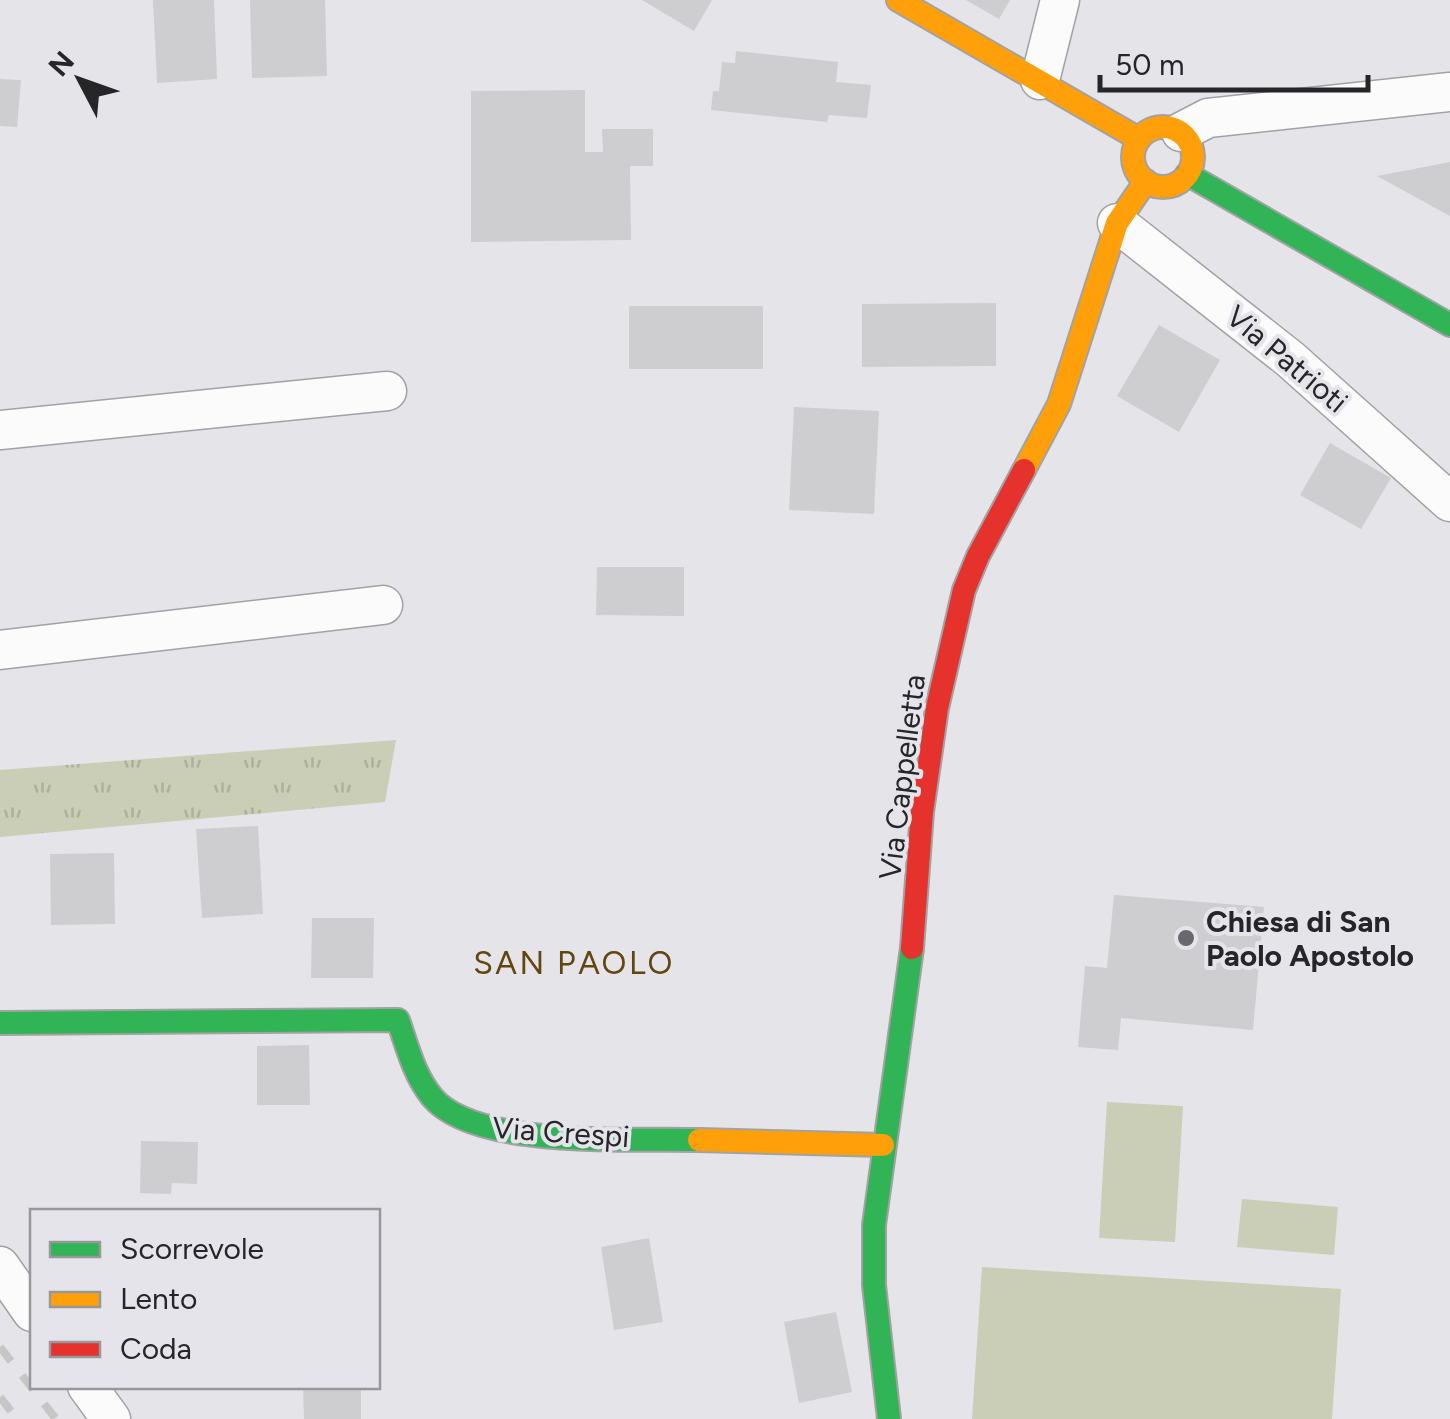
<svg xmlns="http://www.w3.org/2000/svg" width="1450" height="1419" viewBox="0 0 1450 1419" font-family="Figtree,sans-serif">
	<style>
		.grass { fill: url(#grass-tufts) }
		.pitch { fill: #caceb6 }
		.building { fill: #ceced0 }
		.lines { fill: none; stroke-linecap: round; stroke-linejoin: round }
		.street-casing { stroke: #a2a2a5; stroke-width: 41 }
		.fast-casing { stroke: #a2a2a5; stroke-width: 26 }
		.slow-casing { stroke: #a2a2a5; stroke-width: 26 }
		.jam-casing { stroke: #a2a2a5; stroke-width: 26 }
		.street { stroke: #fbfbfc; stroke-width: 38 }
		.fast { stroke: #30b455; stroke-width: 22 }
		.slow { stroke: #ff9f0a; stroke-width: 22 }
		.jam { stroke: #e5322d; stroke-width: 22 }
		.rail { stroke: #c6c6c6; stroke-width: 8; stroke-dasharray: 18 18; stroke-linecap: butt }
		.poi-dot { fill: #69686c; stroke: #e4e4ea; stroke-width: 4 }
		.labels { text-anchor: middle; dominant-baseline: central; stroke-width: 8; stroke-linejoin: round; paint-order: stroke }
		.street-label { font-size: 30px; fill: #262528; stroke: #e4e4ea }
		.poi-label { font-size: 30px; font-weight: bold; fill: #262528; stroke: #e4e4ea; text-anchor: start }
		.neighbourhood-label { font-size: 32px; letter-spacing: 2.5px; fill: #63460c; stroke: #e4e4ea }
	</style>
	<defs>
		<pattern id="grass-tufts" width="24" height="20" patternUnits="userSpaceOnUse" patternTransform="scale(2.5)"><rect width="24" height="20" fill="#caceb6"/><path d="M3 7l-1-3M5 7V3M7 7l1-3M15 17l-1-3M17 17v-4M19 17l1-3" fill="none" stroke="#adb19c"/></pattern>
	</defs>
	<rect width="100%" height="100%" fill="#e5e5e9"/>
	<!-- grass -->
	<polygon class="grass" points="396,740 385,802 0,837 0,770"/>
	<!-- pitch -->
	<g class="pitch">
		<polygon points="1107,1102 1183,1106 1175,1242 1099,1238"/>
		<polygon points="1242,1199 1338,1207 1334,1255 1237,1247"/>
		<polygon points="982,1267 1341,1289 1332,1419 972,1419"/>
	</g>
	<!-- building -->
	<g class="building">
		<polygon points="153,0 214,0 217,79 157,83"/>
		<polygon points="250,0 325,0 327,76 252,78"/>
		<polygon points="642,0 712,0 694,31"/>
		<polygon points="966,0 1010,0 999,19"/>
		<polygon points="736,51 838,62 836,82 871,85 867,118 829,115 827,122 711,110 713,91 719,91 722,62 735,63"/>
		<polygon points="0,79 21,80 17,127 0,126"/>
		<polygon points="585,90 585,152 603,152 602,129 653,129 653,166 630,166 631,240 471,242 471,91"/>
		<polygon points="1450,162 1450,216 1377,176"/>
		<polygon points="996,303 996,366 862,367 862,304"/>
		<rect x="629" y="306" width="134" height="63"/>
		<polygon points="1159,325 1220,360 1179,432 1117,396"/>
		<polygon points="794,407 879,411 874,514 789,510"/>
		<polygon points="1330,443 1391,478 1361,529 1300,495"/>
		<polygon points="597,567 684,567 684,616 596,615"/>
		<polygon points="258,826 263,914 202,918 196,829"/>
		<polygon points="114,853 115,924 51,925 50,854"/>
		<polygon points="1114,895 1264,907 1253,1030 1121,1018 1118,1050 1078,1047 1085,966 1107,968"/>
		<polygon points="312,918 374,918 373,978 311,978"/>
		<polygon points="309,1045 310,1105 257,1105 257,1046"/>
		<polygon points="141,1141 198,1142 197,1184 172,1183 171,1194 140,1193"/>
		<polygon points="649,1238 663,1322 614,1330 601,1247"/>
		<polygon points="836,1312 852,1392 799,1403 784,1322"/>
		<polygon points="303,1386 361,1386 361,1419 304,1419"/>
	</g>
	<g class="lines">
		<defs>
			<g id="street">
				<polyline points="1040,80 1060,0"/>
				<polyline points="1181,132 1208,118 1450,92"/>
				<polyline points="1117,223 1290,359 1450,502"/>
				<polyline points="0,430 387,391"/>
				<polyline points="0,650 383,605"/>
				<polyline points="0,1266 32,1312"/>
				<polyline points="87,1386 111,1419"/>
			</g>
			<g id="fast">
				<polyline points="1187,174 1450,325"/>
				<path d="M0 1023 398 1020C407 1046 414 1075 432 1097 475 1149 633 1138 699 1140"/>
				<polyline points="889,1419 874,1285 874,1225 912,948"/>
			</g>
			<g id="slow">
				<polyline points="898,0 1139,139"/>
				<circle cx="1163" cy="157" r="30"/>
				<polyline points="1024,470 1059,404 1117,223 1146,181"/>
				<polyline points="699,1140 883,1145"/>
			</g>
			<polyline id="jam" points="912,948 922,812 937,708 964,590 978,556 1024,470"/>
		</defs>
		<!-- street casing -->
		<use href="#street" class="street-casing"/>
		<!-- fast casing -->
		<use href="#fast" class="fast-casing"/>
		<!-- slow casing -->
		<use href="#slow" class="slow-casing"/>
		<!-- jam casing -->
		<use href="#jam" class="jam-casing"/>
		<!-- street -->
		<use href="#street" class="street"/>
		<!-- fast -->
		<use href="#fast" class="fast"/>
		<!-- slow -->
		<use href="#slow" class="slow"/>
		<!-- jam -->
		<use href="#jam" class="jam"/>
		<!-- rail -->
		<g class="rail">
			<polyline points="0,1347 56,1419"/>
			<polyline points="0,1397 17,1419"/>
		</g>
	</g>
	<!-- markers -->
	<circle class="poi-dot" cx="1186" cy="938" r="10"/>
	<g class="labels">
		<!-- street labels -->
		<g class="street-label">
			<text transform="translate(1287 359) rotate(40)">Via Patrioti</text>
			<text transform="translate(902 777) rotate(-83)">Via Cappelletta</text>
			<text transform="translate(561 1132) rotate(4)">Via Crespi</text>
		</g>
		<!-- poi labels -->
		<g class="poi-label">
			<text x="1206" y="921">Chiesa di San<tspan x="1206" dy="34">Paolo Apostolo</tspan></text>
		</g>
		<!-- neighbourhood labels -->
		<g class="neighbourhood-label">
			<text x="574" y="963">SAN PAOLO</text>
		</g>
	</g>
	<!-- legend -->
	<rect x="30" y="1209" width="350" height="180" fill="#e4e4ea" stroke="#98989c" stroke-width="2.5"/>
	<rect x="50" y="1242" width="50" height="15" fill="#30b455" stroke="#98989c" stroke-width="2.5"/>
	<text x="120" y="1259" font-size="30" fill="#262528">Scorrevole</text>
	<rect x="50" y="1292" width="50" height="15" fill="#ff9f0a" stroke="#98989c" stroke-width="2.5"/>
	<text x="120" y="1309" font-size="30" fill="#262528">Lento</text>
	<rect x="50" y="1342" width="50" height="15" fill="#e5322d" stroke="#98989c" stroke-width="2.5"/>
	<text x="120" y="1359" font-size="30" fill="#262528">Coda</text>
	<!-- north arrow -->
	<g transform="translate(80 80) rotate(311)" stroke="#e4e4ea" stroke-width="8" paint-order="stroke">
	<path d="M0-8L18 38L0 25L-18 38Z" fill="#262528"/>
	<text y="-15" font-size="28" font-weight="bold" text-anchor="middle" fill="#262528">N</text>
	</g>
	<!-- scale -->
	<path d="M1100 75v15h268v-15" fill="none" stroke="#262528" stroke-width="5"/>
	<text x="1115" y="75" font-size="30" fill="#262528" stroke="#e4e4ea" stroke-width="8" paint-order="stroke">50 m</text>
</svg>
